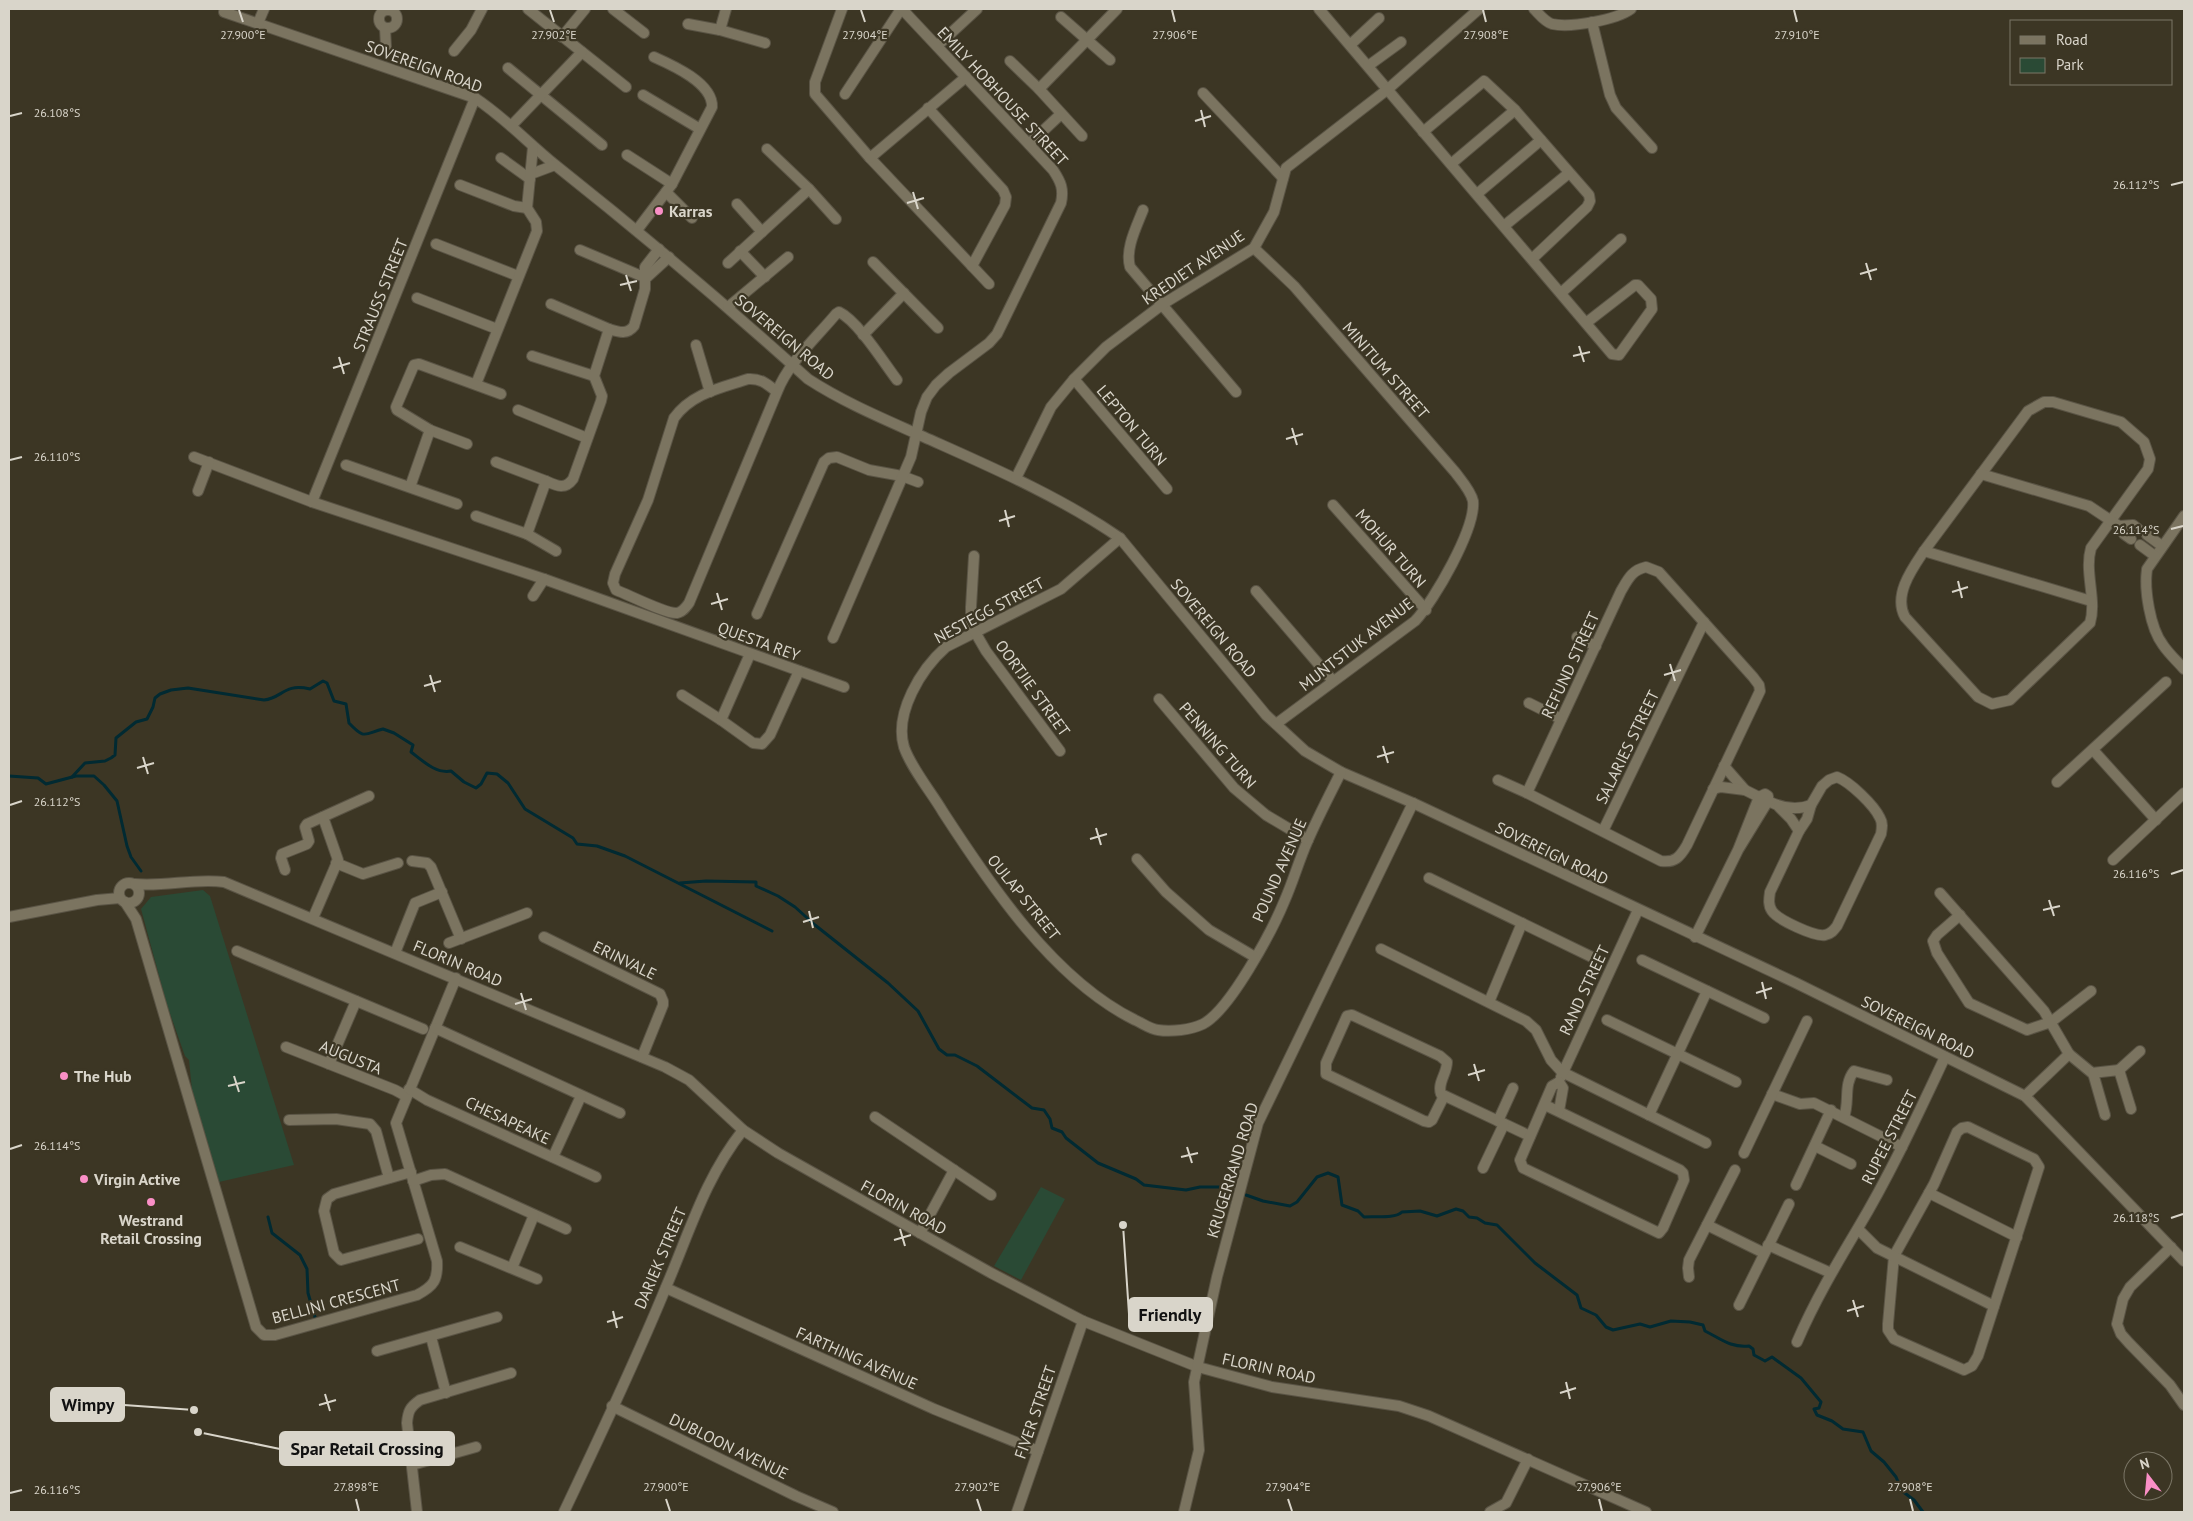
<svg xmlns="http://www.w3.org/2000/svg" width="2193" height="1521" viewBox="0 0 2193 1521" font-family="'PT Sans',sans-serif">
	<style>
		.green { fill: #2a4a35 }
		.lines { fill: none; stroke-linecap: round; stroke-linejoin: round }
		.stream { stroke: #012a32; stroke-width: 3 }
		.minor-casing { stroke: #5a5445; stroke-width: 12 }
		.minor { stroke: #7b7460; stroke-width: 10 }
		.ticks { fill: none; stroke: #d9d5ca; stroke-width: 2 }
		.poi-dot { fill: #fa8fc6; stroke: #3c3624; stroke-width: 2 }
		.labels { text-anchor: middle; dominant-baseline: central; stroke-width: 4.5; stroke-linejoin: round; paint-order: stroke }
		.street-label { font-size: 16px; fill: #d9d5ca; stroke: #3c3624 }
		.poi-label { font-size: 16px; font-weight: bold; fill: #d9d5ca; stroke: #3c3624; text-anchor: start }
		.ticks-label { font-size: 12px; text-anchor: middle; fill: #d9d5ca; stroke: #3c3624; stroke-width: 4.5; stroke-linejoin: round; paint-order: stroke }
		.leader { fill: none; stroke: #d9d5ca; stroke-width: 2 }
		.callout-dot { fill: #d9d5ca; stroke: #3c3624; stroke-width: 2 }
		.callout { fill: #d9d5ca; stroke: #d9d5ca; stroke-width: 2 }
		.callout-label { font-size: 18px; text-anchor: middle; font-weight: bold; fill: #111 }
	</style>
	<rect width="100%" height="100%" fill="#3c3624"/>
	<!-- green -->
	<g class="green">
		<polygon points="203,890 210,896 294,1165 219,1182 192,1090 189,1060 185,1056 167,1005 141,909 151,897"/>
		<polygon points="1041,1187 1065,1199 1021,1280 994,1266"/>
	</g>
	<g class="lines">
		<!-- stream -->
		<g class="stream">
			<polyline points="9,776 38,778 46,784 76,776 94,776 104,785 117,801 127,846 131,857 141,871"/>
			<path d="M72 777 85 763 105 761 111 758 115 755 116 738 136 722 147 719 153 707 155 698 160 694 171 690 188 688 264 700C283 698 283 683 310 689L323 681 327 683 334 701 346 704 349 723C365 740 364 734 383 729L394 733 413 745 411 752C423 761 436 774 451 771L464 782 476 788 481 784 487 773 497 774 508 783 525 809 573 838 577 844 597 846 625 856 772 931"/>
			<polyline points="680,883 706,881 756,882 756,886 778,896 795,907 815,925 888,983 918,1011 939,1049 947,1055 955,1055 977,1066 1032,1108 1044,1110 1050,1119 1052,1128 1062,1132 1066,1138 1098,1163 1136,1179 1144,1185 1186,1190 1200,1187 1219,1187 1231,1190"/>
			<path d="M1246 1195 1263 1201 1290 1206 1297 1202 1317 1177 1328 1173 1338 1177 1342 1205 1358 1211 1364 1217C1375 1216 1395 1219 1402 1212L1420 1211 1437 1216 1456 1209 1463 1211 1469 1217 1477 1218 1485 1223 1497 1225 1535 1263 1577 1295 1581 1308 1596 1315 1606 1327 1613 1330 1640 1324 1650 1327 1671 1321 1690 1322 1703 1325 1705 1331C1721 1339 1731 1348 1749 1346L1753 1349 1754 1355 1765 1361 1772 1357 1801 1378 1821 1402 1819 1408 1814 1409 1817 1415 1832 1421 1843 1429 1863 1432 1871 1451 1884 1462 1896 1477 1902 1491 1914 1500 1923 1512"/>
			<polyline points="268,1217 272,1233 300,1255 307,1269 308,1293 315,1317"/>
		</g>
		<defs>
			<g id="minor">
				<polyline points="528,9 626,87"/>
				<polyline points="613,9 644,33"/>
				<polyline points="842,9 815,82 815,94 870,158 989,284"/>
				<polyline points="1319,9 1612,354 1619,355 1652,309 1651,299 1638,285 1635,285 1586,323"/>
				<path d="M1534 9C1539 14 1545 22 1552 24 1571 28 1616 20 1631 9"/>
				<circle cx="388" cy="19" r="9"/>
				<path d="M224 12 475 98C504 117 527 142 554 164 641 233 725 304 808 379 845 403 884 419 924 437 991 467 1059 496 1120 538L1266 715 1305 751 1341 772 1413 803 1796 983 2025 1096 2184 1261"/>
				<polyline points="1061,17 1110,60"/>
				<polyline points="1592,22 1610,95 1616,108 1652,148"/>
				<polyline points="258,23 264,9"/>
				<polyline points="688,24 720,30 765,43"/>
				<polyline points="385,28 386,47"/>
				<polyline points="720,30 726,9"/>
				<polyline points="562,37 585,9"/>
				<polyline points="1350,45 1379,18"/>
				<polyline points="937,46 977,9"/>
				<polyline points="454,51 471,30 482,9"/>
				<polyline points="1010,61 1039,89 1082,136"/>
				<polyline points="1368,66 1401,42"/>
				<polyline points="508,68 602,145"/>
				<polyline points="1039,89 1117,9"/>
				<polyline points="1203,93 1283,178"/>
				<polyline points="845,94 901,9"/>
				<polyline points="643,95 700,129"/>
				<polyline points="928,108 1003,190 1006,197 1005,205 972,266"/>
				<polyline points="511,126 582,52"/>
				<polyline points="1423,132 1484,81 1515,110 1589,195 1590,201 1587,207 1532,259"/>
				<polyline points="1029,144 1061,114"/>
				<polyline points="767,149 809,189 836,219"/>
				<polyline points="627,155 672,184"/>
				<polyline points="501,158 530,179"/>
				<polyline points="870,158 966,77"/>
				<polyline points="1451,164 1515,110"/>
				<polyline points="531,174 555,165"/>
				<polyline points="460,185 514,206 527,208"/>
				<polyline points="666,192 692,218"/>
				<polyline points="1477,194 1541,140"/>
				<polyline points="737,204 762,232"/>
				<path d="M1143 210C1136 228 1125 249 1130 267L1236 392"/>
				<polyline points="1504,226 1569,173"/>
				<path d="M637 230 672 184 712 107C713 83 672 65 654 57"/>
				<polyline points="436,244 518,276"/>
				<path d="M1254 248 1294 286 1455 472C1461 480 1471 491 1473 501 1476 528 1434 601 1415 621L1276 724"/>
				<polyline points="580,250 646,278"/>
				<polyline points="740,251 765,277"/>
				<polyline points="873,262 938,328"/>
				<polyline points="728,263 809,189"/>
				<polyline points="646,278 669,257"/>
				<polyline points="1561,293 1621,239"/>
				<polyline points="417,298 497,329"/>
				<polyline points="551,304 609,329"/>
				<polyline points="728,307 788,257"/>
				<polyline points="863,335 904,293"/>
				<polyline points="696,345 710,392"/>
				<polyline points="532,356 594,376"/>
				<polyline points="1074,379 1167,489"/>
				<polyline points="476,384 537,231 536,222 527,208 533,147"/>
				<path d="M777 392C767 384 761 378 748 379 721 388 692 393 674 418L648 500 615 574 613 583 616 590C629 595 666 614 677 613 683 612 686 607 689 603L777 392C788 363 816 338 836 314L839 312C858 321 884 363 897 380"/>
				<path d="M2044 402H2053L2121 422 2144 442 2150 459 2148 469 2091 548C2084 572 2097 600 2090 623L2010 700 1992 704 1978 697 1905 617C1893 595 1912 569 1924 551L2028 411Z"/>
				<polyline points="518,410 587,438"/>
				<polyline points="467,444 430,430 397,410 396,407 414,365 419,364 501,394"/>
				<polyline points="194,457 312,502 544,579 844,687"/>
				<polyline points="496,462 546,481"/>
				<polyline points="346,465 457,504"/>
				<polyline points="1981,474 2089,506 2119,526 2124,534 2131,539"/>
				<polyline points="1016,478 1051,407 1074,379 1106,347 1163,304 1254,248 1274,212 1286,168 1388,89 1479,9"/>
				<polyline points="410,487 430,430"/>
				<polyline points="198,491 209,462"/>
				<polyline points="312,502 475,98"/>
				<polyline points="1333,505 1426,610"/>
				<polyline points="476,516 527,534"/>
				<path d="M2184 516 2147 569C2144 589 2150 628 2163 645 2169 654 2177 661 2184 669"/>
				<polyline points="2119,526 2133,525 2138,529"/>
				<polyline points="2147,535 2162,546"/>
				<path d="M1120 538 1061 589 946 647C921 669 894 713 904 747 911 768 932 793 943 812 991 886 1054 980 1135 1020 1142 1023 1150 1029 1158 1030 1171 1032 1191 1030 1203 1024 1230 1010 1272 931 1284 902 1293 882 1299 860 1308 840 1318 817 1330 794 1341 772"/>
				<polyline points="2140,545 2155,556"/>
				<path d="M556 551 527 534 546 481C557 486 565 490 573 479L601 401 602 396 594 376 609 329C619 332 627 335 634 326L645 289V267L659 249"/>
				<polyline points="1924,551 2091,601"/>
				<polyline points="974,556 971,607 971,621 975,632 986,651 1060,751"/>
				<path d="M1646 567 1659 572 1753 677 1759 685 1760 691 1687 845C1680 857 1675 863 1661 861L1527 793 1621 591C1628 579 1632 570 1646 567Z"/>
				<polyline points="1256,591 1333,681"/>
				<polyline points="533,596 544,579"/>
				<polyline points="757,614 824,462 829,458 837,457 869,470 902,476 918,482"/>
				<polyline points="1577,637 1596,646"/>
				<path d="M833 638 911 457 921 412 927 397 936 385 949 373 989 343 997 334 1061 203C1064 189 1061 182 1053 170L902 9"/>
				<polyline points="682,695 721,720 753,743 762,744 770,735 799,671"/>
				<polyline points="1159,699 1234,788 1266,815 1308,840"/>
				<polyline points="1529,703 1561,719"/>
				<polyline points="721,720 750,654"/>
				<polyline points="2094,751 2156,820"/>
				<polyline points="1724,766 1745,790 1759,797"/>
				<path d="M1837 777C1850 782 1874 805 1880 818 1883 823 1882 828 1881 834L1837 926C1834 930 1831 934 1825 935 1815 937 1778 920 1772 911 1768 905 1769 899 1770 892L1799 831 1807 819 1811 805 1822 786 1829 780Z"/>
				<polyline points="1498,780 1527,793"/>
				<polyline points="2057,782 2166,682"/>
				<polyline points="1713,789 1721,787 1745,790"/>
				<path d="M1768 801C1782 808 1796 811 1811 805"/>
				<polyline points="1779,807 1791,819 1799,831"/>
				<polyline points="1603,831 1704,622"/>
				<polyline points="1137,859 1166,892 1209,930 1255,957"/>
				<polyline points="2113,860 2184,793"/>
				<polyline points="412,861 427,863 431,867 461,939"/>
				<polyline points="336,863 363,874 398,863"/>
				<polyline points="285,870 281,858 282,854 307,844 309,841 305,827 307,824 369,796"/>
				<polyline points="1429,878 1598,960"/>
				<circle cx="129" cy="893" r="10"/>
				<path d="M135 884C165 887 194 878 224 882L665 1067 689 1080 743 1130 778 1153 991 1273 1083 1321 1198 1367 1272 1387 1399 1406 1429 1416 1646 1512"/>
				<polyline points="1940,893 2044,1011 2069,1054 2025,1096"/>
				<path d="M125 902 136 919 256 1327 264 1335H275L417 1295C434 1286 438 1280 437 1261L396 1123 456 978"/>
				<polyline points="1960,915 1937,935 1933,941 1937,953 1969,1003 2027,1030 2051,1022 2091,991"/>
				<polyline points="9,917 97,900 120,898"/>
				<polyline points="313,918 338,860 323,817"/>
				<polyline points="544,937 660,994 663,1001 663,1005 642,1057"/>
				<polyline points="1695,937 1738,850 1768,801 1768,796 1765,794 1759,797 1738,850"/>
				<polyline points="449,943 527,913"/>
				<polyline points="1381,949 1526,1021 1536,1030 1551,1060 1562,1072 1706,1143"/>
				<polyline points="237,951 423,1029"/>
				<polyline points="395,953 415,903 442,892"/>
				<polyline points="1642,960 1764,1018"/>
				<polyline points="1489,1002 1522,923"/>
				<polyline points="1607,1020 1736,1082"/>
				<polyline points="435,1028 620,1113"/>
				<polyline points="286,1047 395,1090 406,1096"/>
				<polyline points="2069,1054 2092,1073 2119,1070 2131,1109"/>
				<polyline points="329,1064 356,1001"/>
				<polyline points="2119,1070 2140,1051"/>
				<polyline points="2093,1073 2105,1115"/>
				<polyline points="1561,1077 1638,910"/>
				<polyline points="409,1089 427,1100 596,1177"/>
				<polyline points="1772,1094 1800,1104 1814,1103 1902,1147"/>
				<path d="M1444 1096 1432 1120 1429 1122 1424 1121 1326 1074V1063L1347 1016 1352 1015 1440 1056 1447 1062C1447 1074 1437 1083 1441 1094L1530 1136"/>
				<polyline points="1545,1105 1680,1170 1683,1173 1684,1180 1663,1228 1659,1233 1523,1168 1520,1160 1552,1086 1559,1082"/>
				<polyline points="1559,1111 1563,1088 1559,1082"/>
				<polyline points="1649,1115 1707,991"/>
				<polyline points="875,1117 991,1195"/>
				<path d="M1844 1117C1850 1101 1843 1085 1854 1071L1887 1080"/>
				<polyline points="289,1120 336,1119 370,1124 376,1131 389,1178"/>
				<polyline points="1498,1121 1513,1088"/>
				<polygon points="1968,1127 2034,1159 2039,1167 1978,1356 1972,1366 1964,1370 1894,1339 1888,1330 1888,1324 1894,1256 1934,1184 1957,1132 1962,1128"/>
				<polyline points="1815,1146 1851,1164"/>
				<polyline points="1744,1153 1807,1021"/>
				<polyline points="553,1157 581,1096"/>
				<polyline points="1483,1168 1504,1124"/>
				<polyline points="411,1172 334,1194 327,1199 324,1211 334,1253 341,1260 418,1239"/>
				<polyline points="413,1181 431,1175 445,1174 566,1229"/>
				<polyline points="1796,1185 1831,1110"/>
				<polyline points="1929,1193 2017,1237"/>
				<polyline points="1707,1225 1764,1253"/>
				<polyline points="1858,1229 1877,1248 1994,1306"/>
				<polyline points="920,1233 954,1170"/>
				<polyline points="1768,1245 1831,1273"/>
				<polyline points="460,1247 537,1279"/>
				<polyline points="2171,1247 2130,1287 2123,1299 2117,1324 2121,1334 2129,1343 2170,1385 2184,1405"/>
				<polyline points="512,1268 534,1215"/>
				<polyline points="1689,1277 1688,1268 1689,1260 1735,1170"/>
				<polyline points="666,1288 934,1409 1038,1451"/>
				<polyline points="1739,1305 1789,1204"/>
				<polyline points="431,1337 446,1393"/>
				<path d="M1797 1342C1814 1302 1836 1265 1858 1228 1891 1173 1918 1114 1945 1057"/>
				<polyline points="377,1351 497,1317"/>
				<polyline points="612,1406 796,1496 833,1512"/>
				<polyline points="412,1465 476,1447"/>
				<path d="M417 1512 407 1423C408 1411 410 1407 420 1400L511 1373"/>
				<path d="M564 1512C599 1438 635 1363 666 1287 690 1231 705 1178 743 1130"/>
				<polyline points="1017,1512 1083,1321"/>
				<polyline points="1184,1512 1199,1450 1194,1382 1217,1277 1258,1123 1413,803"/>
				<polyline points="1490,1512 1506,1503 1528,1459"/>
			</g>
		</defs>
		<!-- minor casing -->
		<use href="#minor" class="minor-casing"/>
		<!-- minor -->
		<use href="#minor" class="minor"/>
	</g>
	<!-- ticks -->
	<path class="ticks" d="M239 10 243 22M550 10 554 22M861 10 865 22M1172 10 1175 22M1483 10 1486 22M1794 10 1797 22M1201 110 1205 127M10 116 22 113M1195 121 1211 116M2171 185 2183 182M913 192 918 209M907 203 924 198M1866 263 1871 280M1860 274 1877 269M626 275 631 291M620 285 637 281M1579 346 1584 362M1573 356 1590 352M339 357 344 374M333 368 350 363M1292 428 1297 445M1286 439 1303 434M10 460 22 457M1005 510 1009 527M999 521 1015 516M2171 529 2183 526M1958 581 1962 598M1952 592 1968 587M717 593 722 610M711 604 728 599M1670 664 1675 681M430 675 435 692M1664 675 1681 670M424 686 441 681M1383 746 1388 763M143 757 148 774M1377 757 1394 752M137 768 154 763M10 805 22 801M1096 828 1101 845M1090 839 1107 834M2171 874 2183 870M2049 900 2054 916M2043 910 2060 906M809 911 813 928M803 922 819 917M1762 982 1766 999M521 993 526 1010M1756 993 1772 988M515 1004 532 999M1474 1064 1479 1081M1468 1075 1485 1070M234 1076 239 1092M228 1086 245 1082M1187 1147 1192 1163M10 1149 22 1145M1181 1157 1198 1153M2171 1218 2183 1214M900 1229 905 1246M894 1240 911 1235M1853 1300 1858 1317M613 1311 617 1328M1847 1311 1864 1306M607 1322 623 1317M1566 1382 1570 1399M1560 1393 1576 1388M325 1394 330 1411M319 1405 336 1400M10 1493 22 1490M356 1499 359 1511M666 1499 670 1511M977 1499 981 1511M1288 1499 1292 1511M1599 1499 1602 1511M1910 1499 1913 1511"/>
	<!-- markers -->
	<g class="poi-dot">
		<circle cx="659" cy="211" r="5"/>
		<circle cx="64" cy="1076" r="5"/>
		<circle cx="84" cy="1179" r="5"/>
		<circle cx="151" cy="1202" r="5"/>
	</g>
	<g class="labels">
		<!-- street labels -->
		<g class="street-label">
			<text transform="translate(424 66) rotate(20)">SOVEREIGN ROAD</text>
			<text transform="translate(1003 96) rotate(47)">EMILY HOBHOUSE STREET</text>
			<text transform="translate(1193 267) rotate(-34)">KREDIET AVENUE</text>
			<text transform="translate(380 295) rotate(-68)">STRAUSS STREET</text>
			<text transform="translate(785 337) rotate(40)">SOVEREIGN ROAD</text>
			<text transform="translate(1386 370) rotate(49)">MINITUM STREET</text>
			<text transform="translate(1132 425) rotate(50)">LEPTON TURN</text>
			<text transform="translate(1391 548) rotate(49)">MOHUR TURN</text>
			<text transform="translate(989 610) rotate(-28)">NESTEGG STREET</text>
			<text transform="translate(1214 628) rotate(50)">SOVEREIGN ROAD</text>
			<text transform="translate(759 641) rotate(20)">QUESTA REY</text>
			<text transform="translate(1356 644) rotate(-38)">MUNTSTUK AVENUE</text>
			<text transform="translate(1570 665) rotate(-65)">REFUND STREET</text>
			<text transform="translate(1033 688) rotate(54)">OORTJIE STREET</text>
			<text transform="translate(1218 745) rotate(49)">PENNING TURN</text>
			<text transform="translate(1627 747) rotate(-64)">SALARIES STREET</text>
			<text transform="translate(1552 853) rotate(26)">SOVEREIGN ROAD</text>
			<text transform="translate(1279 870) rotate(-66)">POUND AVENUE</text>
			<text transform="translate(1024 897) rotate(51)">OULAP STREET</text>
			<text transform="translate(625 960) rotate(26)">ERINVALE</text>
			<text transform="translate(458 963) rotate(23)">FLORIN ROAD</text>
			<text transform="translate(1584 990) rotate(-65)">RAND STREET</text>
			<text transform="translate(1918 1027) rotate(26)">SOVEREIGN ROAD</text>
			<text transform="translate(351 1057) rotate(22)">AUGUSTA</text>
			<text transform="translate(508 1120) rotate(25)">CHESAPEAKE</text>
			<text transform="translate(1889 1137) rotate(-63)">RUPEE STREET</text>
			<text transform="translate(1232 1170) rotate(-73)">KRUGERRAND ROAD</text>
			<text transform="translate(904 1207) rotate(29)">FLORIN ROAD</text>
			<text transform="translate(660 1258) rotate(-67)">DARIEK STREET</text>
			<text transform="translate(336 1301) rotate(-15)">BELLINI CRESCENT</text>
			<text transform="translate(857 1358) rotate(24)">FARTHING AVENUE</text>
			<text transform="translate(1269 1368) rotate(12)">FLORIN ROAD</text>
			<text transform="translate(1035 1412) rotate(-71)">FIVER STREET</text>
			<text transform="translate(729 1446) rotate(26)">DUBLOON AVENUE</text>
		</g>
		<!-- poi labels -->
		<g class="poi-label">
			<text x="669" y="211">Karras</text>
			<text x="74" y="1076">The Hub</text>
			<text x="94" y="1179">Virgin Active</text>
			<text x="151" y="1220" text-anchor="middle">Westrand<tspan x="151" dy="18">Retail Crossing</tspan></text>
		</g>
	</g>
	<g class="ticks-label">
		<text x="243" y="39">27.900°E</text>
		<text x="554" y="39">27.902°E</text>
		<text x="865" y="39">27.904°E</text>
		<text x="1175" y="39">27.906°E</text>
		<text x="1486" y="39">27.908°E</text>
		<text x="1797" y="39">27.910°E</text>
		<text x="57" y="117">26.108°S</text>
		<text x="2136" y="189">26.112°S</text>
		<text x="57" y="461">26.110°S</text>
		<text x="2136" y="534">26.114°S</text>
		<text x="57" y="806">26.112°S</text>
		<text x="2136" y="878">26.116°S</text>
		<text x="57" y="1150">26.114°S</text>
		<text x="2136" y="1222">26.118°S</text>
		<text x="356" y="1491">27.898°E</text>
		<text x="666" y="1491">27.900°E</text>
		<text x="977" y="1491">27.902°E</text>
		<text x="1288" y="1491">27.904°E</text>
		<text x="1599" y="1491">27.906°E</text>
		<text x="1910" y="1491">27.908°E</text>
		<text x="57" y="1494">26.116°S</text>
	</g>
	<!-- callouts -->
	<path class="leader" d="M1123 1225L1129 1314M194 1410L124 1405M198 1432L280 1449"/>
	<g class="callout-dot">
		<circle cx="1123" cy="1225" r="5"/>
		<circle cx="194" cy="1410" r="5"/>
		<circle cx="198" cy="1432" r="5"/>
	</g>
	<g class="callout">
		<rect x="1129" y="1298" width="83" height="33" rx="5"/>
		<rect x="51" y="1388" width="73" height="33" rx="5"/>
		<rect x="280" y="1432" width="174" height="33" rx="5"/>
	</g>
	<g class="callout-label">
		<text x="1170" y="1321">Friendly</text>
		<text x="88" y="1411">Wimpy</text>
		<text x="367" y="1455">Spar Retail Crossing</text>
	</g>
	<!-- border -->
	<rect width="2193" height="1521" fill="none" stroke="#d9d5ca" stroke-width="20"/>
	<!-- legend -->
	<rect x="2010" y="20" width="162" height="65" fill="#3c3624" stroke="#7b7666"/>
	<rect x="2020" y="36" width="25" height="8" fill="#7b7460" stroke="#7b7666"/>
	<text x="2056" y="45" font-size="15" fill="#d9d5ca">Road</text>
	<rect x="2020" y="58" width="25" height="15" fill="#2a4a35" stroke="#7b7666"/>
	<text x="2056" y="70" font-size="15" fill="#d9d5ca">Park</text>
	<!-- north arrow -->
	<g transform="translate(2148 1476) rotate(344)"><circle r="24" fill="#3c3624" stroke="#7b7666"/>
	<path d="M0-4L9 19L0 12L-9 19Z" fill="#fa8fc6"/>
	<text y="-8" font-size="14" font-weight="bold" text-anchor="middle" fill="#d9d5ca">N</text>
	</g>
</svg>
